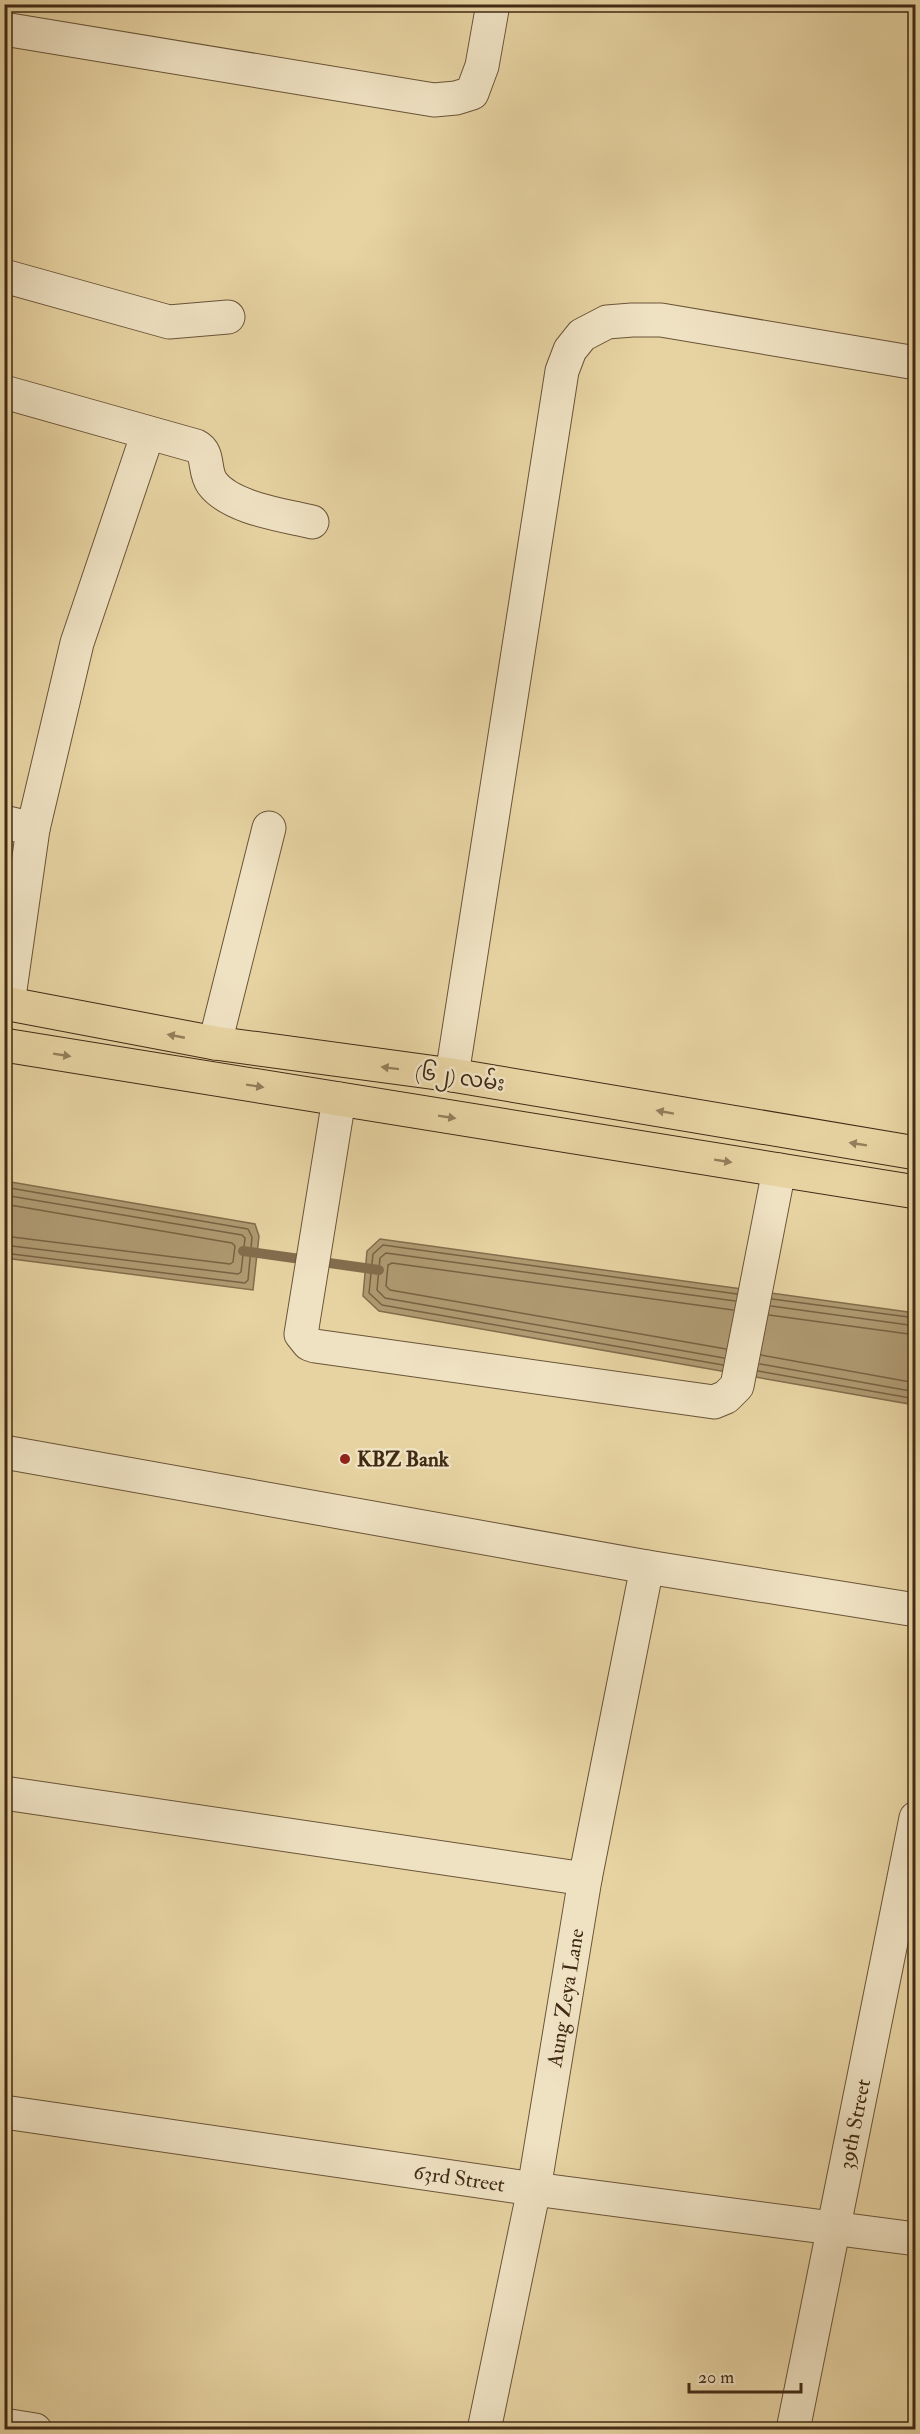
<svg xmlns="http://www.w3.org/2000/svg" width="920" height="2434" viewBox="0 0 920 2434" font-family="'IM FELL Double Pica','Noto Sans Myanmar',serif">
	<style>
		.water { fill: #af9a72; stroke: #836d4c; stroke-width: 1.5 }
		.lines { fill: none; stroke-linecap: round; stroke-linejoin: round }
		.shore { stroke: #786243; stroke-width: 1.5 }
		.stream { stroke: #836d4c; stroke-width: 10 }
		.minor-casing { stroke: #6a5438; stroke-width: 35 }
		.major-casing { stroke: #412a14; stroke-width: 35 }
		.minor { stroke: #efe2c3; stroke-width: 33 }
		.major { stroke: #e7d3a2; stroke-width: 33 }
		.oneway { fill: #947e5b }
		.poi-dot { fill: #8f2418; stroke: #efe2c3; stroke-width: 2 }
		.labels { text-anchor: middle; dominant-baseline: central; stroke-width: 5; stroke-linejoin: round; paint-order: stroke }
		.street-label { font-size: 21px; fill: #412a14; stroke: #efe2c3 }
		.poi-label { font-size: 21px; font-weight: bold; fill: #412a14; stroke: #efe2c3; text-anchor: start }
	</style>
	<rect width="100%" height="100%" fill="#e7d3a2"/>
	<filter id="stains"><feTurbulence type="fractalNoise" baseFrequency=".00333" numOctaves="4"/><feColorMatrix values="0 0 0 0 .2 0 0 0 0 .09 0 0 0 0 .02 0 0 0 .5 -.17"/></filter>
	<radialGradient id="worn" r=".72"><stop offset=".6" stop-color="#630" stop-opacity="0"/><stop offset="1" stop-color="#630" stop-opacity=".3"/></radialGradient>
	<!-- water -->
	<g class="water">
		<polygon points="5,1181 255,1224 259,1236 253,1290 5,1258"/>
		<polygon points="380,1239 915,1313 915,1405 379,1311 363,1296 367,1251"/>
	</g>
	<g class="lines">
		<!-- shore -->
		<g class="shore">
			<polyline points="4,1187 248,1229 252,1237 248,1280 245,1283 4,1253"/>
			<polyline points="4,1195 242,1235 245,1238 241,1272 238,1274 4,1245"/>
			<polyline points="4,1204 232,1243 235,1246 233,1262 230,1264 4,1236"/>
			<polyline points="772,1299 916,1318"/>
			<polyline points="771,1306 916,1326"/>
			<polyline points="769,1315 916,1335"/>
			<polyline points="726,1349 390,1290 386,1286 388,1265 392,1263 733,1310"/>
			<polyline points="761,1355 916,1383"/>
			<polyline points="724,1358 385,1298 377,1290 380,1258 386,1253 735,1301"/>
			<polyline points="760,1364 916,1392"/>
			<polyline points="723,1365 382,1305 369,1293 373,1254 383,1245 737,1294"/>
			<polyline points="758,1371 916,1399"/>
		</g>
		<!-- stream -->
		<polyline class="stream" points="243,1251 379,1270"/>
		<defs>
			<g id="minor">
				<polyline points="4,29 434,100 456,98 472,93 482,66 493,4"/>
				<polyline points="4,276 169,322 228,317"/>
				<path d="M4 392 196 446C210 453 203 470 212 483 230 508 283 515 312 522"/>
				<polyline points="4,822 33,829"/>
				<polyline points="8,1004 33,829 77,643 148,433"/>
				<polyline points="215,1043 269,828"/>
				<polyline points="452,1075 562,371 570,350 582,335 607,322 632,320 661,320 916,363"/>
				<polyline points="339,1099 301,1334 309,1344 315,1346 714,1402 726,1397 737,1386 779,1170"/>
				<polyline points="4,1452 647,1567 916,1610"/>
				<polyline points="4,1793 585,1879"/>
				<path id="s1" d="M4 2112 534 2189 916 2239"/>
				<polyline points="4,2425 35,2430"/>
				<path id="s2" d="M484 2430 534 2189 585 1879 647 1567"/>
				<path id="s3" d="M793 2430 916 1818"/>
			</g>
			<g id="major">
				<polyline points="4,1003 215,1043 452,1075 916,1153"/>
				<polyline points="4,1045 916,1192"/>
			</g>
		</defs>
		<!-- minor casing -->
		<use href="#minor" class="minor-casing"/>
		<!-- major casing -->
		<use href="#major" class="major-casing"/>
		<!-- minor -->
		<use href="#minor" class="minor"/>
		<!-- major -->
		<use href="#major" class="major"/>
	</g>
	<!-- one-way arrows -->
	<defs><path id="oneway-solid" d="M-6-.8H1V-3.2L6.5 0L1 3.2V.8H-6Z" transform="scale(1.5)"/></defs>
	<g class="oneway">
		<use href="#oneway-solid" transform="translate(176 1036) rotate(-169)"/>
		<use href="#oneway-solid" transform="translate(62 1055) rotate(9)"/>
		<use href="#oneway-solid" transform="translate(390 1068) rotate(-173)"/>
		<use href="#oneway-solid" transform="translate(255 1086) rotate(9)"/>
		<use href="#oneway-solid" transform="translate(665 1112) rotate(-170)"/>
		<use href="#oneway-solid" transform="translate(447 1117) rotate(9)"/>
		<use href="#oneway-solid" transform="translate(858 1144) rotate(-171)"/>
		<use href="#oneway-solid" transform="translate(723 1161) rotate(9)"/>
	</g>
	<!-- markers -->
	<circle class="poi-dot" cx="345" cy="1459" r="6"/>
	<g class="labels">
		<!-- street labels -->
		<g class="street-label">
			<text transform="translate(460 1078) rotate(8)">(၆၂) လမ်း</text>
			<text stroke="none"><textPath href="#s2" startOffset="440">Aung Zeya Lane</textPath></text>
			<text stroke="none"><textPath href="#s3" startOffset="312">39th Street</textPath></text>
			<text stroke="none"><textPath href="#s1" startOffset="460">63rd Street</textPath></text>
		</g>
		<!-- poi labels -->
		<g class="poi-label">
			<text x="357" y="1459">KBZ Bank</text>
		</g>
	</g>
	<!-- margin -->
	<rect width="920" height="2434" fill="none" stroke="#e7d3a2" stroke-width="24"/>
	<rect x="6" y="6" width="908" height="2422" fill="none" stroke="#412a14" stroke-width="3"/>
	<rect x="12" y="12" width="896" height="2410" fill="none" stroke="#412a14" stroke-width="1.5"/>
	<!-- scale -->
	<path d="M689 2383v9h112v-9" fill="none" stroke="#412a14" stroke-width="3"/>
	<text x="698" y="2383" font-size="18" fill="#412a14" stroke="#efe2c3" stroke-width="4.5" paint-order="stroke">20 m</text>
	<rect width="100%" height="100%" filter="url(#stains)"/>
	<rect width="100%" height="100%" fill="url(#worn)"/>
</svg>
